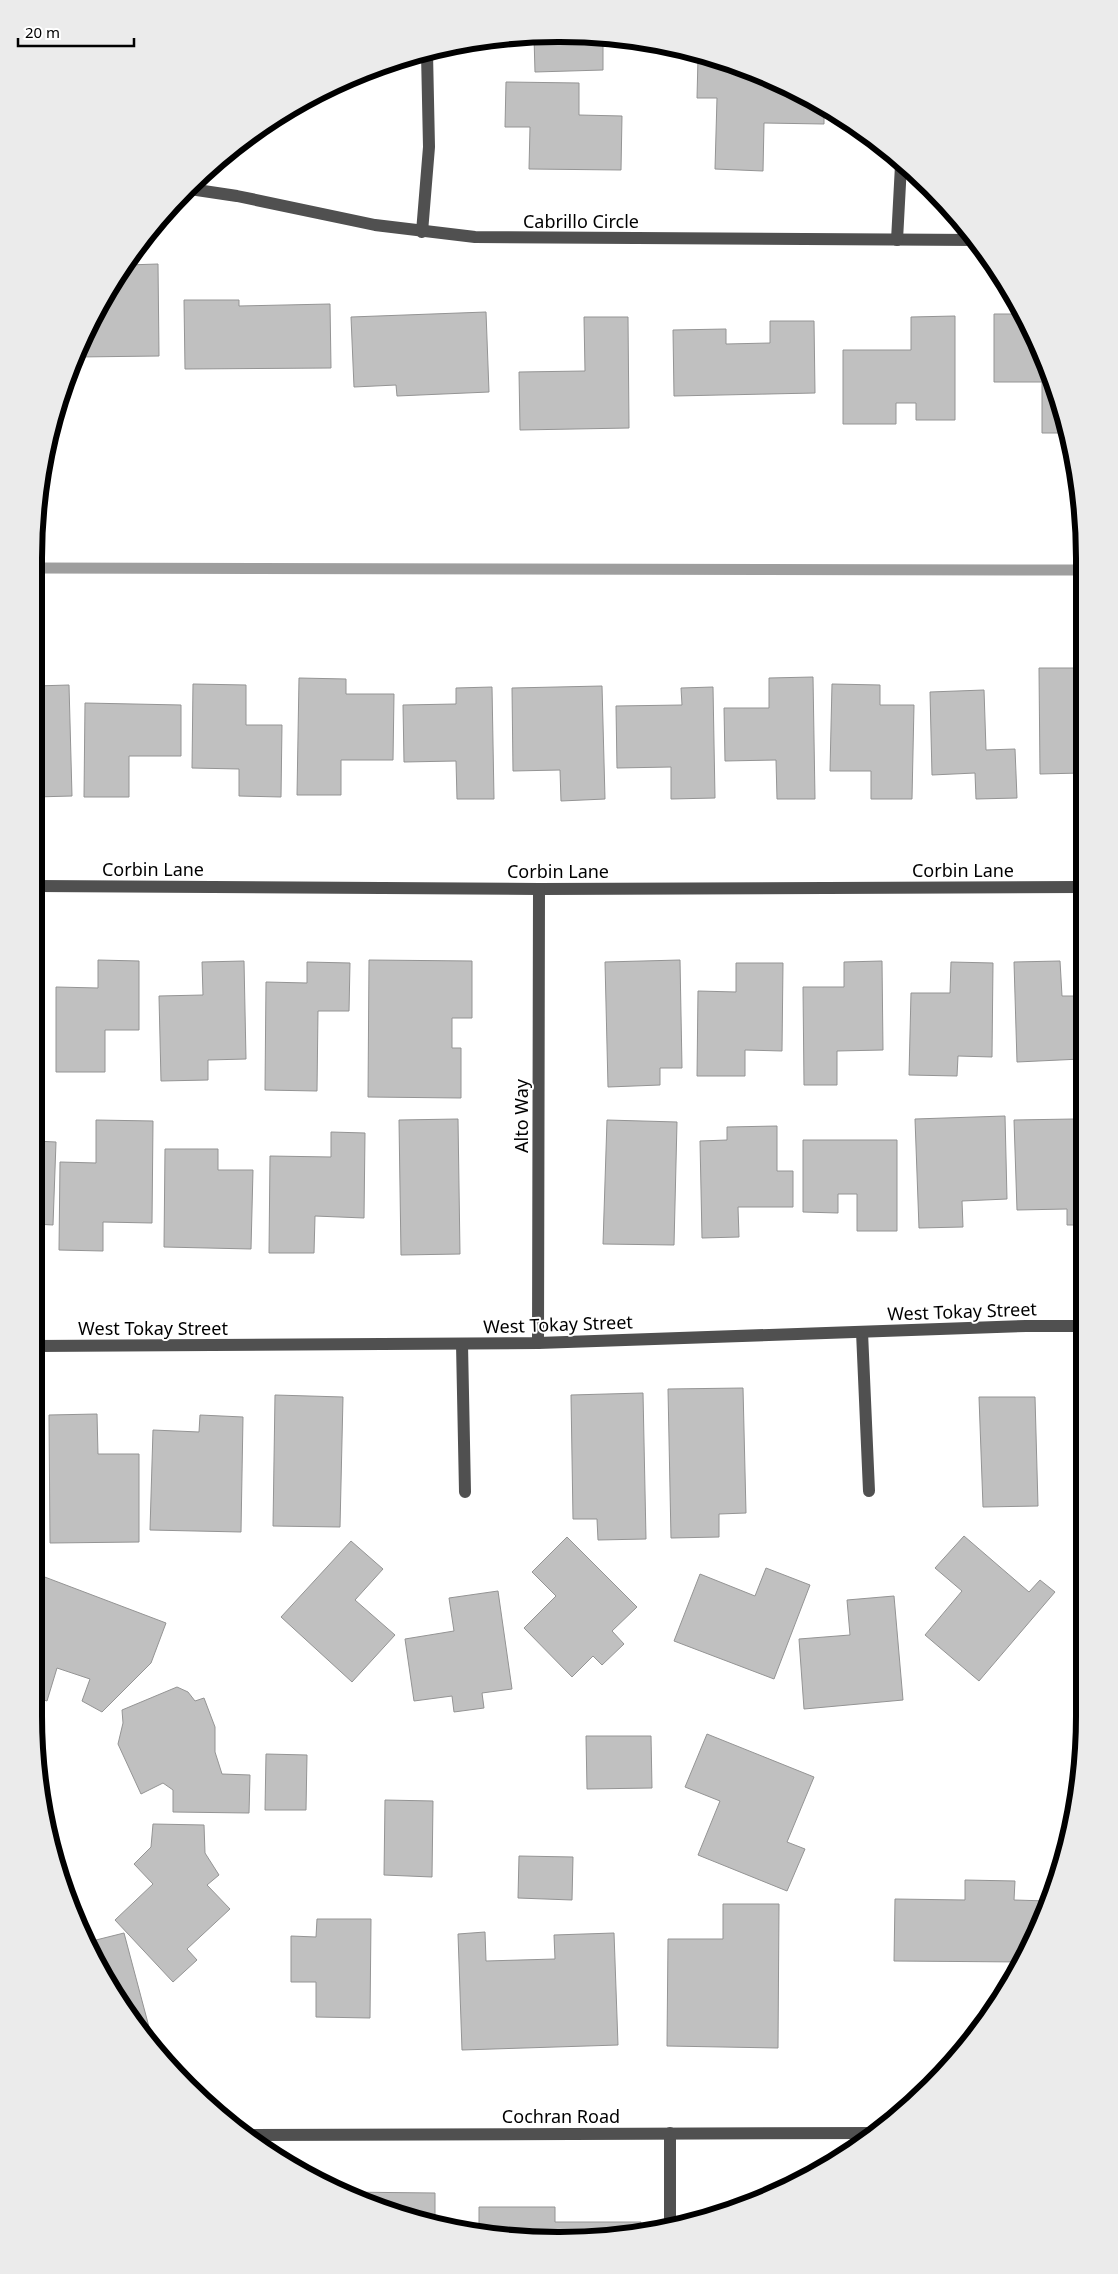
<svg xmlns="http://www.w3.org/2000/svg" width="1118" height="2274" viewBox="0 0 1118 2274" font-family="'Noto Sans',sans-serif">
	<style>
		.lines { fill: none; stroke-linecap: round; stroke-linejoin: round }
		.stream { stroke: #9e9e9e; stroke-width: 11 }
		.building { fill: #c0c0c0; stroke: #949494 }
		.minor { stroke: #505050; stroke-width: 12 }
		.labels { text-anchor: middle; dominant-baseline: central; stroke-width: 4; stroke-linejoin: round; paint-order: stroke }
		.street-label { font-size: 18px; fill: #000; stroke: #fff }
		.rim { fill: none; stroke: #000; stroke-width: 6 }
	</style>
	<rect width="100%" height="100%" fill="#fff"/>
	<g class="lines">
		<!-- stream -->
		<polyline class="stream" points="35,568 1080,570"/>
	</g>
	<!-- building -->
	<g class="building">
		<polygon points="593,35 603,36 603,70 535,72 534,37"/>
		<polygon points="698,58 712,58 791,88 824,108 824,124 764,123 763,171 715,169 717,98 697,98"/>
		<polygon points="506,82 579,83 579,115 622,116 621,170 529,169 530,127 505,127"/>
		<polygon points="158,264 159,356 77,357 88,327 127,265"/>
		<polygon points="184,300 239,300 239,306 330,304 331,368 185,369"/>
		<polygon points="486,312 489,392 397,396 396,385 354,387 351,317"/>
		<polygon points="994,314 1019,314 1044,358 1064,433 1042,433 1042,382 994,382"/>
		<polygon points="955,316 955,420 916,420 916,403 896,403 896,424 843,424 843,350 911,350 911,317"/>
		<polygon points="584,317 628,317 629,428 520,430 519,372 585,371"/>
		<polygon points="770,321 814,321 815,393 674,396 673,330 726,329 726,344 770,343"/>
		<polygon points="1039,668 1080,668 1081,773 1040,774"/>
		<polygon points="813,677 815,799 777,799 776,760 725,761 724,708 769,708 769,678"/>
		<polygon points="299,678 346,679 346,694 394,694 393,760 341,760 341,795 297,795"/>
		<polygon points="193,684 246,685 246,725 282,725 281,797 239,796 239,769 192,768"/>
		<polygon points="832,684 880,685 880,705 914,705 912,799 871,799 871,771 830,771"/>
		<polygon points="69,685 72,796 35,797 35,686"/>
		<polygon points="602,686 605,799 561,801 560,770 513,771 512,688"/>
		<polygon points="492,687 494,799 457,799 456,761 404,762 403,705 456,704 456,688"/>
		<polygon points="713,687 715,798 671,799 671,767 617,768 616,706 682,705 681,688"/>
		<polygon points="984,690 986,750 1015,749 1017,798 976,799 975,773 932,775 930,692"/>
		<polygon points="85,703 181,705 181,756 129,756 129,797 84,797"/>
		<polygon points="34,960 38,960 42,1069 34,1069"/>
		<polygon points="98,960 139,961 139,1030 105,1030 105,1072 56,1072 56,987 98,988"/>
		<polygon points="369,960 472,961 472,1018 452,1018 452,1048 461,1048 461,1098 368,1097"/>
		<polygon points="680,960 682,1068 660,1068 660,1085 608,1087 605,962"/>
		<polygon points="244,961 246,1059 208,1060 208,1080 161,1081 159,996 203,995 202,962"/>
		<polygon points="882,961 883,1050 837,1051 837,1085 804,1085 803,987 844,987 844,962"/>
		<polygon points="1060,961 1062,996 1081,996 1081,1059 1017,1062 1014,962"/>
		<polygon points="307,962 350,963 349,1011 318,1011 317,1091 265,1090 266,982 307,983"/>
		<polygon points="951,962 993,963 992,1057 958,1056 957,1076 909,1075 911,993 950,993"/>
		<polygon points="736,963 783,963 782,1051 745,1050 745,1076 697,1076 698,991 736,992"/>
		<polygon points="1005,1116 1007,1199 962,1201 963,1227 919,1228 915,1119"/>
		<polygon points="458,1119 460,1254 401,1255 399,1120"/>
		<polygon points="1074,1119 1075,1173 1082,1173 1082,1225 1067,1225 1067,1209 1017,1210 1014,1120"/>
		<polygon points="96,1120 153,1121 152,1223 103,1222 103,1251 59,1250 60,1162 96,1163"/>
		<polygon points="607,1120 677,1122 674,1245 603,1244"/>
		<polygon points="777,1126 777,1171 793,1171 793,1207 738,1207 739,1237 702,1238 700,1141 727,1140 727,1127"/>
		<polygon points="331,1132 365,1133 364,1218 315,1216 314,1253 269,1253 270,1156 331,1157"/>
		<polygon points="803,1140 897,1140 897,1231 857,1231 857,1194 838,1194 838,1213 803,1212"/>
		<polygon points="34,1141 56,1142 53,1225 34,1224"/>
		<polygon points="165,1149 218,1149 218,1170 253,1170 251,1249 164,1247"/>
		<polygon points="743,1388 746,1513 719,1514 719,1537 671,1538 668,1389"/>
		<polygon points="643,1393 646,1539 598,1540 597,1519 573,1519 571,1395"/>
		<polygon points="275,1395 343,1397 340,1527 273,1526"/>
		<polygon points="979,1397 1035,1397 1038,1506 983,1507"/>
		<rect x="1077" y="1398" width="5" height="47"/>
		<polygon points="37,1413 38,1544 34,1544 34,1414"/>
		<polygon points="97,1414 98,1454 139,1454 139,1542 50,1543 49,1415"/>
		<polygon points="200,1415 243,1417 241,1532 150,1530 153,1430 199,1432"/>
		<polygon points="964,1536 1029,1592 1040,1580 1055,1592 979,1681 925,1635 962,1591 935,1568"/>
		<polygon points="567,1537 637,1607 612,1631 624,1644 602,1665 593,1656 572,1677 524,1628 556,1596 532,1572"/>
		<polygon points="351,1541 383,1569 355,1600 395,1635 352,1682 281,1617"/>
		<polygon points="766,1568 810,1585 774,1679 674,1641 700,1574 755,1596"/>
		<polygon points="42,1576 166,1623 151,1663 102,1712 82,1701 90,1679 57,1668 47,1701 34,1697 34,1601"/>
		<polygon points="498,1591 512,1689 482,1693 484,1708 454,1712 452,1696 414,1701 405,1639 454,1631 449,1598"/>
		<polygon points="894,1596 903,1700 804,1709 799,1639 850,1635 847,1600"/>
		<polygon points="177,1687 188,1692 195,1701 204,1698 215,1727 215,1752 222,1774 250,1775 249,1813 173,1812 173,1790 163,1783 141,1794 118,1744 123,1723 122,1710"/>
		<polygon points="707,1734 814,1777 787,1842 805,1849 787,1891 698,1855 720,1801 685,1787"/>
		<polygon points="586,1736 651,1736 652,1788 587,1789"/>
		<polygon points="266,1754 307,1755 306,1810 265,1810"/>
		<polygon points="385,1800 433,1801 432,1877 384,1875"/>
		<polygon points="153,1824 204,1825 205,1853 219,1875 207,1885 230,1909 187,1949 197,1960 173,1982 115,1920 153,1884 134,1864 151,1847"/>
		<polygon points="519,1856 573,1857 572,1900 518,1898"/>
		<polygon points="965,1880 1015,1881 1014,1900 1048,1901 1030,1947 1022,1962 894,1961 895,1899 965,1900"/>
		<polygon points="723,1904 779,1904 778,2048 667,2046 668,1939 723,1939"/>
		<polygon points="317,1919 371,1919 370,2018 316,2017 316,1982 291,1982 291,1936 316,1937"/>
		<polygon points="485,1932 486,1961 555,1959 554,1935 614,1933 618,2045 462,2050 458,1934"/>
		<polygon points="124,1933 149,2027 139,2030 104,1977 88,1942"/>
		<polygon points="342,2192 435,2193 435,2224 358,2200"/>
		<polygon points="479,2207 555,2207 555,2222 641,2222 641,2233 627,2236 525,2239 479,2233"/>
	</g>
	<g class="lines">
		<!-- minor -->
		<g class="minor">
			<polyline points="190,189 237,196 375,225 475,237 976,240"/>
			<polyline points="422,232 429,147 427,53"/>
			<polyline points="897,240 901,165"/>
			<polyline points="35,886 539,889 1081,887"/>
			<polyline points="862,1332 869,1491"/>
			<polyline points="538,1343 539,889"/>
			<polyline points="462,1344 465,1492"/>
			<polyline points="34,1346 538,1343 1026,1326 1082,1326"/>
			<polyline points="670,2133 670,2227"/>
			<polyline points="245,2135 876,2133"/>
		</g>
	</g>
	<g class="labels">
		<!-- street labels -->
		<g class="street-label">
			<text x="581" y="221">Cabrillo Circle</text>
			<text x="153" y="869">Corbin Lane</text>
			<text x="963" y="870">Corbin Lane</text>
			<text x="558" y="871">Corbin Lane</text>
			<text transform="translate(521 1116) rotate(-90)">Alto Way</text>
			<text transform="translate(962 1311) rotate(-2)">West Tokay Street</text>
			<text transform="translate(558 1324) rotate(-2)">West Tokay Street</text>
			<text x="153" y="1328">West Tokay Street</text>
			<text x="561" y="2116">Cochran Road</text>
		</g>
	</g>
	<!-- crop -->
	<path d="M0 0H1118V2274H0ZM558 42H560A516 516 0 0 1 1076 558V1716A516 516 0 0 1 560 2232H558A516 516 0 0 1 42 1716V558A516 516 0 0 1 558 42Z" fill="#ebebeb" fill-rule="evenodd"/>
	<path class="rim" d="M558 42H560A516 516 0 0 1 1076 558V1716A516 516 0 0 1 560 2232H558A516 516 0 0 1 42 1716V558A516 516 0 0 1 558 42Z"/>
	<!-- scale -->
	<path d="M18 38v8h116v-8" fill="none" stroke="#000000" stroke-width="2.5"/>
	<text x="25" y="38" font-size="15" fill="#000000" stroke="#ffffff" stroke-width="4" paint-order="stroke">20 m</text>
</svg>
